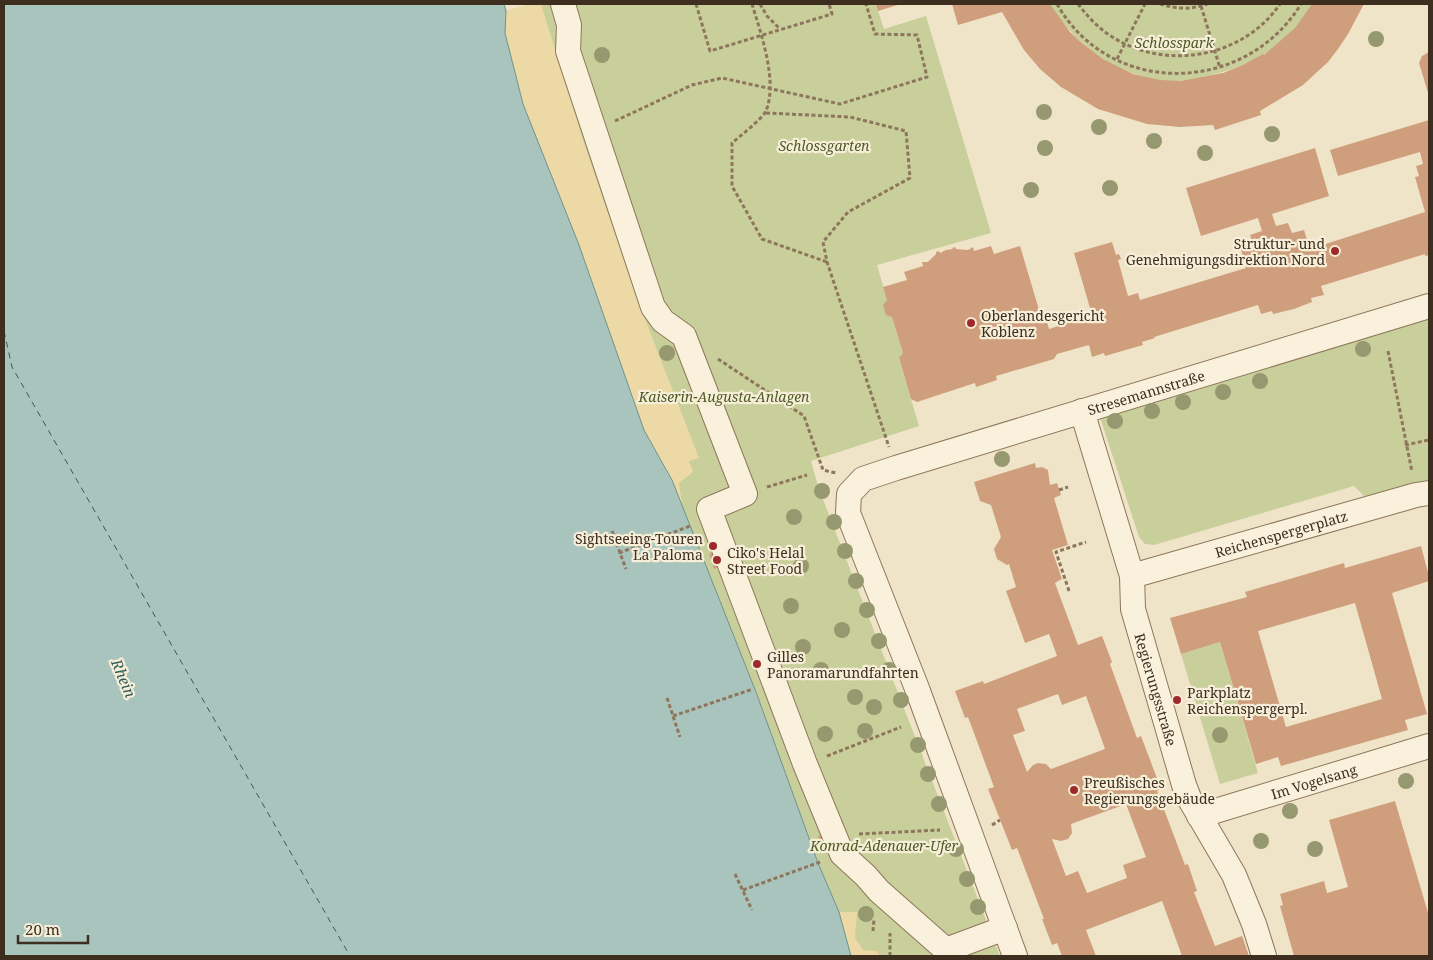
<svg xmlns="http://www.w3.org/2000/svg" width="1433" height="960" viewBox="0 0 1433 960" font-family="'Noto Serif',serif">
	<style>
		.green { fill: #c9cf9b }
		.sand { fill: #ecd9a5 }
		.water { fill: #a9c4bc; stroke: #6f938a }
		.lines { fill: none; stroke-linecap: round; stroke-linejoin: round }
		.ferry { stroke: #2f5d5a; stroke-width: 1; stroke-dasharray: 6 5; stroke-linecap: butt }
		.building { fill: #cf9f7d; fill-rule: evenodd }
		.minor-casing { stroke: #8d765c; stroke-width: 26 }
		.path { stroke: #8d765c; stroke-width: 3; stroke-dasharray: 4 2.5; stroke-linecap: butt }
		.minor { stroke: #faf1dc; stroke-width: 24 }
		.tree { fill: #96986f }
		.poi-dot { fill: #9e2a2b; stroke: #f7eed8; stroke-width: 2 }
		.labels { text-anchor: middle; dominant-baseline: central; stroke-width: 4.5; stroke-linejoin: round; paint-order: stroke }
		.park-label { font-size: 14px; font-style: italic; fill: #4d5a26; stroke: #f7eed8 }
		.poi-label { font-size: 14px; fill: #3d2e20; stroke: #f7eed8; text-anchor: start }
		.street-label { font-size: 14px; fill: #3d2e20; stroke: #f7eed8 }
		.water-label { font-size: 15px; font-style: italic; fill: #2f5d5a; stroke: #f7eed8 }
	</style>
	<rect width="100%" height="100%" fill="#f0e4c8"/>
	<!-- green -->
	<g class="green">
		<polygon points="532,4 876,4 884,29 926,16 991,233 877,265 903,353 899,359 919,426 811,461 819,489 1000,956 851,956 839,912 818,863 756,692 677,494 506,11"/>
		<path d="M1050 4H1312C1284 57 1233 73 1179 81 1161 84 1132 74 1116 66 1087 52 1067 30 1050 4Z"/>
		<polygon points="1429,314 1429,480 1368,500 1354,486 1154,545 1145,544 1139,537 1099,414"/>
		<polygon points="1220,642 1258,773 1220,784 1181,654"/>
	</g>
	<!-- sand -->
	<g class="sand">
		<polygon points="532,4 541,4 584,143 638,301 699,458 689,461 693,472 679,483 682,505 666,467 644,430 579,245 523,104 505,33 506,11"/>
		<polygon points="839,912 857,912 855,938 863,950 877,951 880,956 851,956"/>
	</g>
	<!-- water -->
	<polygon class="water" points="4,4 504,4 506,11 505,33 523,104 579,245 644,430 672,480 756,692 818,863 839,912 851,956 4,956"/>
	<g class="lines">
		<!-- ferry -->
		<polyline class="ferry" points="4,331 12,367 350,956"/>
	</g>
	<!-- building -->
	<g class="building">
		<polygon points="876,4 901,4 878,11"/>
		<polygon points="952,4 1050,4 1070,32 1083,44 1103,59 1133,74 1160,80 1180,81 1223,73 1243,65 1263,54 1264,55 1295,28 1312,4 1364,4 1348,34 1338,49 1328,62 1303,85 1260,111 1261,115 1215,130 1213,125 1180,127 1147,124 1098,109 1061,87 1040,69 1024,50 1002,12 958,25"/>
		<polygon points="1429,52 1429,96 1419,63 1422,56"/>
		<polygon points="1429,120 1429,255 1425,256 1425,254 1321,286 1324,295 1311,298 1312,302 1294,309 1273,314 1272,311 1261,314 1258,305 1154,337 1155,338 1142,342 1143,345 1105,356 1104,353 1092,357 1089,345 1057,354 1054,359 996,376 997,380 976,387 975,383 917,402 911,399 899,358 903,353 892,317 886,315 883,305 887,300 883,287 907,280 904,272 923,266 922,262 928,262 936,254 936,252 939,251 940,253 946,250 953,249 952,248 955,247 956,249 968,250 973,247 974,251 991,246 994,254 1020,246 1040,313 1045,315 1049,329 1092,315 1074,253 1112,242 1116,255 1119,254 1121,259 1118,260 1128,296 1138,293 1140,300 1246,268 1241,249 1253,245 1250,235 1262,231 1258,218 1201,236 1186,188 1315,148 1329,196 1272,214 1276,226 1288,223 1292,233 1304,230 1310,249 1425,212 1415,177 1419,176 1416,166 1423,164 1420,152 1338,176 1330,150"/>
		<path d="M1035 463 1036 468 1042 467 1048 470 1050 485 1057 483 1061 495 1054 498 1068 545 1052 550 1062 579 1055 583 1078 645 1102 636 1112 662 1110 664 1137 738 1141 736 1161 789 1157 791 1185 865 1188 864 1197 891 1194 892 1215 946 1242 936 1249 956H1182L1162 901 1086 930 1096 956H1062L1057 943 1052 945 1042 919H1044L1017 848 1012 850 988 789 994 787 968 717 965 718 955 691 983 681 984 684 1057 656 1049 634 1025 643 1006 591 1016 587 1009 564 1007 565 997 559 994 549 1001 537 991 505 980 501 974 482ZM1058 694 1062 705 1086 696 1105 749 1051 769 1046 764 1038 763 1033 765 1027 772 1013 735 1025 731 1017 709ZM1126 804 1146 857 1123 865 1127 878 1087 893 1078 871 1066 876 1052 839 1061 841 1068 839 1072 833 1071 824Z"/>
		<path d="M1421 546 1429 576V581L1392 593 1427 714 1405 720 1408 730 1281 766 1278 757 1256 764 1220 642 1181 654 1170 618 1247 597 1245 592 1344 563 1345 568ZM1355 603 1382 699 1286 727 1258 631Z"/>
		<polygon points="719,551 724,565 714,569 709,554"/>
		<polygon points="1395,801 1429,916 1429,956 1294,956 1280,906 1283,905 1280,894 1324,881 1327,893 1348,887 1329,820"/>
		<polygon points="828,833 829,839 820,842 818,836"/>
	</g>
	<g class="lines">
		<defs>
			<g id="minor">
				<polyline points="563,4 569,25 568,51 653,307 663,321 684,336 745,494 709,509 805,764 842,854 866,876 879,891 946,950 949,956"/>
				<path id="s1" d="M1082 411 1132 576 1133 609 1184 785 1189 798 1234 875 1254 924 1264 956"/>
				<path id="s2" d="M1132 576 1416 495 1429 493"/>
				<path id="s3" d="M1199 816 1429 746"/>
				<polyline points="946,950 1005,928"/>
				<path id="s4" d="M1015 956 918 691 848 513 849 494 863 479 896 468 1429 306"/>
			</g>
		</defs>
		<!-- minor casing -->
		<use href="#minor" class="minor-casing"/>
		<!-- path -->
		<g class="path">
			<polyline points="696,4 710,51 832,14 829,4"/>
			<path d="M752 4C761 34 778 81 766 111 763 118 739 137 732 143V186L762 239 827 262"/>
			<polyline points="760,4 767,16 780,29"/>
			<path d="M1057 4C1111 99 1246 94 1301 4"/>
			<path d="M1078 4C1088 17 1099 29 1114 38 1168 71 1244 57 1280 4"/>
			<path d="M1160 4C1176 9 1191 10 1207 4"/>
			<polyline points="1201,6 1220,68"/>
			<polyline points="1117,59 1145,4"/>
			<polyline points="766,113 850,117 906,131 910,178 848,212 823,242 827,262 889,447"/>
			<polyline points="615,121 692,85 722,78 840,104 927,77 917,35 875,34 866,4"/>
			<polyline points="1388,351 1412,472"/>
			<polyline points="718,359 804,416 823,470 836,473"/>
			<polyline points="1405,445 1429,440"/>
			<polyline points="767,487 807,475"/>
			<polyline points="1059,490 1068,487"/>
			<polyline points="612,531 626,569"/>
			<polyline points="619,553 690,526"/>
			<polyline points="1069,591 1056,552 1086,542"/>
			<polyline points="667,698 680,737"/>
			<polyline points="673,716 753,689"/>
			<polyline points="827,756 901,727"/>
			<polyline points="992,825 1000,820"/>
			<polyline points="859,834 940,830"/>
			<polyline points="735,874 752,910"/>
			<polyline points="743,890 820,862"/>
			<polyline points="873,931 874,919"/>
			<polyline points="890,956 890,933"/>
		</g>
		<!-- minor -->
		<use href="#minor" class="minor"/>
	</g>
	<!-- trees -->
	<g class="tree">
		<circle cx="1376" cy="39" r="8"/>
		<circle cx="602" cy="55" r="8"/>
		<circle cx="1044" cy="112" r="8"/>
		<circle cx="1099" cy="127" r="8"/>
		<circle cx="1272" cy="134" r="8"/>
		<circle cx="1154" cy="141" r="8"/>
		<circle cx="1045" cy="148" r="8"/>
		<circle cx="1205" cy="153" r="8"/>
		<circle cx="1110" cy="188" r="8"/>
		<circle cx="1031" cy="190" r="8"/>
		<circle cx="1363" cy="349" r="8"/>
		<circle cx="667" cy="353" r="8"/>
		<circle cx="1260" cy="381" r="8"/>
		<circle cx="1223" cy="392" r="8"/>
		<circle cx="1183" cy="402" r="8"/>
		<circle cx="1152" cy="411" r="8"/>
		<circle cx="1115" cy="421" r="8"/>
		<circle cx="1002" cy="459" r="8"/>
		<circle cx="822" cy="491" r="8"/>
		<circle cx="794" cy="517" r="8"/>
		<circle cx="834" cy="522" r="8"/>
		<circle cx="845" cy="551" r="8"/>
		<circle cx="801" cy="566" r="8"/>
		<circle cx="856" cy="581" r="8"/>
		<circle cx="791" cy="606" r="8"/>
		<circle cx="867" cy="610" r="8"/>
		<circle cx="842" cy="630" r="8"/>
		<circle cx="879" cy="641" r="8"/>
		<circle cx="803" cy="647" r="8"/>
		<circle cx="821" cy="670" r="8"/>
		<circle cx="889" cy="670" r="8"/>
		<circle cx="855" cy="697" r="8"/>
		<circle cx="901" cy="700" r="8"/>
		<circle cx="874" cy="707" r="8"/>
		<circle cx="865" cy="731" r="8"/>
		<circle cx="825" cy="734" r="8"/>
		<circle cx="1220" cy="735" r="8"/>
		<circle cx="918" cy="745" r="8"/>
		<circle cx="928" cy="774" r="8"/>
		<circle cx="1406" cy="781" r="8"/>
		<circle cx="939" cy="804" r="8"/>
		<circle cx="1290" cy="811" r="8"/>
		<circle cx="1261" cy="841" r="8"/>
		<circle cx="956" cy="849" r="8"/>
		<circle cx="1315" cy="849" r="8"/>
		<circle cx="967" cy="879" r="8"/>
		<circle cx="978" cy="907" r="8"/>
		<circle cx="866" cy="914" r="8"/>
	</g>
	<!-- markers -->
	<g class="poi-dot">
		<circle cx="1335" cy="251" r="5"/>
		<circle cx="971" cy="323" r="5"/>
		<circle cx="713" cy="546" r="5"/>
		<circle cx="717" cy="560" r="5"/>
		<circle cx="757" cy="664" r="5"/>
		<circle cx="1177" cy="700" r="5"/>
		<circle cx="1074" cy="790" r="5"/>
	</g>
	<g class="labels">
		<!-- park labels -->
		<g class="park-label">
			<text x="1174" y="42">Schlosspark</text>
			<text x="824" y="145">Schlossgarten</text>
			<text x="724" y="396">Kaiserin-Augusta-Anlagen</text>
			<text x="884" y="845">Konrad-Adenauer-Ufer</text>
		</g>
		<!-- poi labels -->
		<g class="poi-label">
			<text x="1325" y="243" text-anchor="end">Struktur- und<tspan x="1325" dy="16">Genehmigungsdirektion Nord</tspan></text>
			<text x="981" y="315">Oberlandesgericht<tspan x="981" dy="16">Koblenz</tspan></text>
			<text x="703" y="538" text-anchor="end">Sightseeing-Touren<tspan x="703" dy="16">La Paloma</tspan></text>
			<text x="727" y="552">Ciko's Helal<tspan x="727" dy="16">Street Food</tspan></text>
			<text x="767" y="656">Gilles<tspan x="767" dy="16">Panoramarundfahrten</tspan></text>
			<text x="1187" y="692">Parkplatz<tspan x="1187" dy="16">Reichenspergerpl.</tspan></text>
			<text x="1084" y="782">Preußisches<tspan x="1084" dy="16">Regierungsgebäude</tspan></text>
		</g>
		<!-- street labels -->
		<g class="street-label">
			<text stroke="none"><textPath href="#s4" startOffset="809">Stresemannstraße</textPath></text>
			<text stroke="none"><textPath href="#s2" startOffset="155">Reichenspergerplatz</textPath></text>
			<text stroke="none"><textPath href="#s1" startOffset="289">Regierungsstraße</textPath></text>
			<text stroke="none"><textPath href="#s3" startOffset="120">Im Vogelsang</textPath></text>
		</g>
		<!-- water labels -->
		<g class="water-label">
			<text transform="translate(124 678) rotate(67)">Rhein</text>
		</g>
	</g>
	<!-- border -->
	<rect width="1433" height="960" fill="none" stroke="#3d2e20" stroke-width="10"/>
	<!-- scale -->
	<path d="M18 935v8h70v-8" fill="none" stroke="#3d2e20" stroke-width="2.5"/>
	<text x="25" y="935" font-size="15" fill="#3d2e20" stroke="#f7eed8" stroke-width="4" paint-order="stroke">20 m</text>
</svg>
